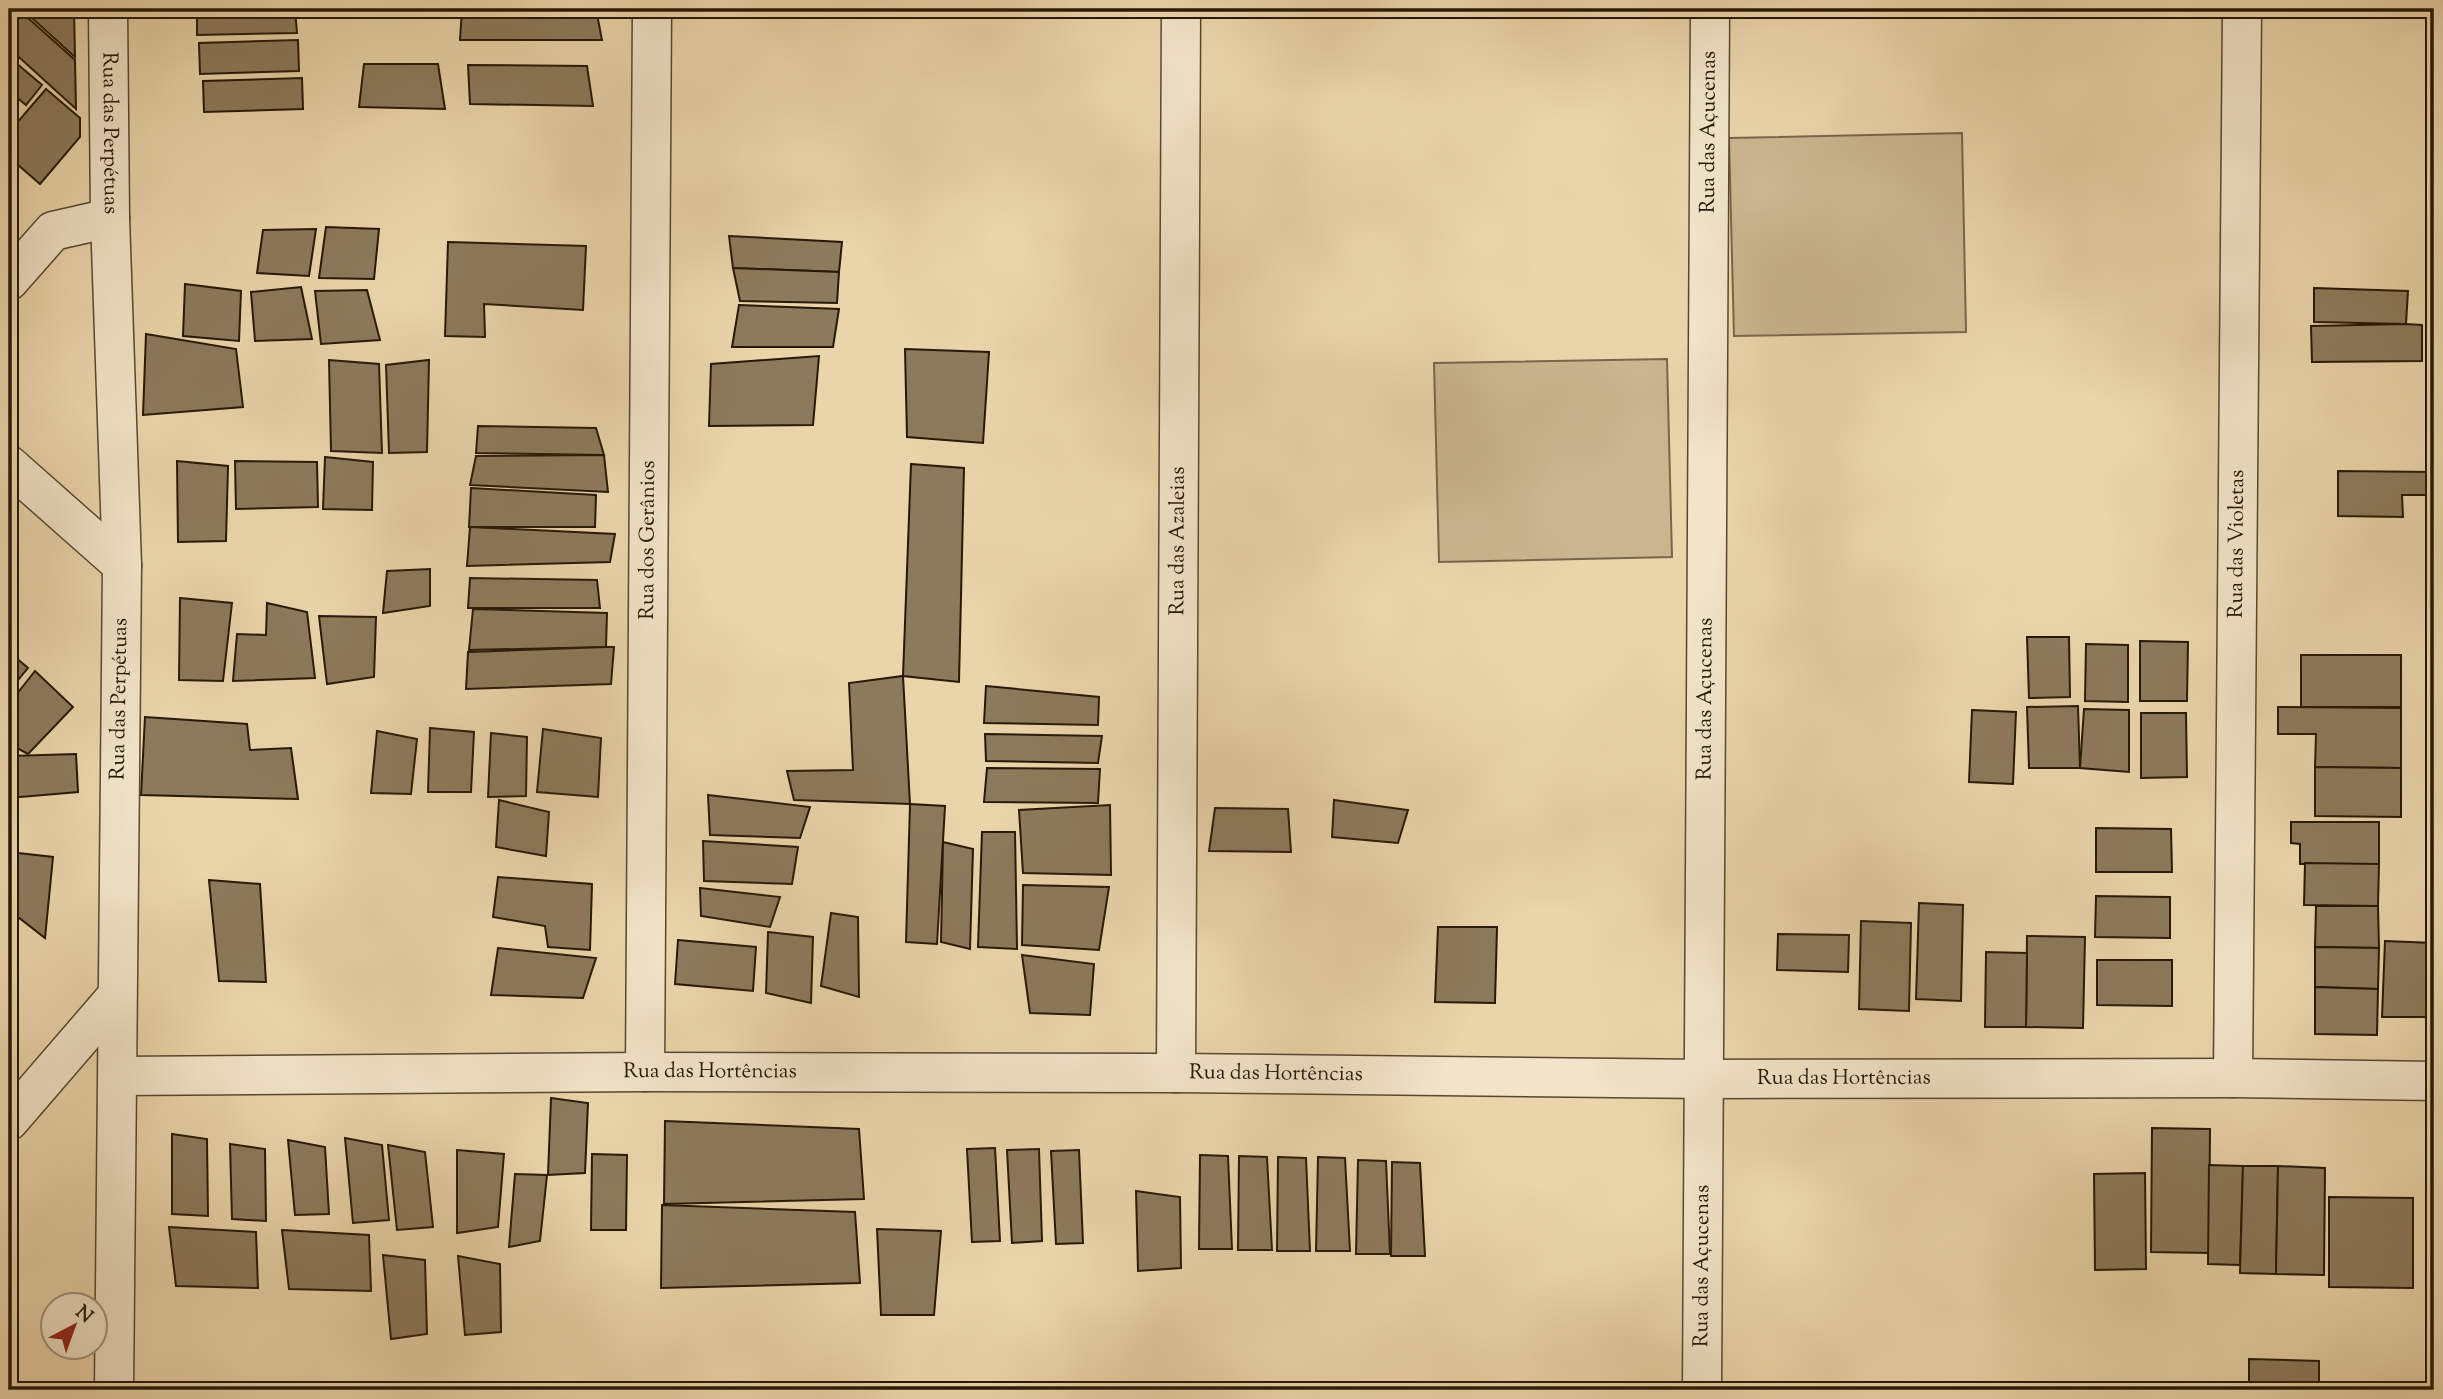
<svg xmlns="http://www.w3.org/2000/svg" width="2443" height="1399" viewBox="0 0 2443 1399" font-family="'Sorts Mill Goudy',serif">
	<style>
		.green { fill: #c9b58e; stroke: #78664a; stroke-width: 2 }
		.building { fill: #8c7a5c; stroke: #271807; stroke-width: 2 }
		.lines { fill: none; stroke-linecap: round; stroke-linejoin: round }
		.minor-casing { stroke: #584730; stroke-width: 41 }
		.minor { stroke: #f1e4c8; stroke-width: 38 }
		.labels { text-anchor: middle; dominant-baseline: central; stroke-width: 6; stroke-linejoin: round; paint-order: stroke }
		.street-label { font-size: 21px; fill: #271807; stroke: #f1e4c8 }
	</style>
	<rect width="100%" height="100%" fill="#ead5aa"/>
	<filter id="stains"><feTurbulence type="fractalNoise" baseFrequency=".00286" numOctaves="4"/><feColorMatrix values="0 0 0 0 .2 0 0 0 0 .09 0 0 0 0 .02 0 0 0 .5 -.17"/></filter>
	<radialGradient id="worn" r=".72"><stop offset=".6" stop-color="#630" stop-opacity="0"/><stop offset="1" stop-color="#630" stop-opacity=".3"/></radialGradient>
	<!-- green -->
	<g class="green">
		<polygon points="1962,133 1966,332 1734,336 1729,138"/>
		<polygon points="1667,359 1672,557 1439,562 1434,363"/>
	</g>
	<!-- building -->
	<g class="building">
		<polygon points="9,9 18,9 75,60 76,109 9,48"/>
		<polygon points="22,9 74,9 75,57"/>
		<polygon points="197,9 295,9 297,33 197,35"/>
		<polygon points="462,9 596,9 602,40 460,40"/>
		<polygon points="298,40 299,71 200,74 199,43"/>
		<polygon points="9,57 42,85 26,105 9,91"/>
		<polygon points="364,64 438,64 445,109 359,107"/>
		<polygon points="468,65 587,66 593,106 470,104"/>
		<polygon points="302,78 303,109 204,112 203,81"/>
		<polygon points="46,89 80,118 80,137 40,184 9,157 9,132"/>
		<polygon points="326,227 379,229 374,279 319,278"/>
		<polygon points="316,229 309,276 257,273 263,230"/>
		<polygon points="729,236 842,242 839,272 733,268"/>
		<polygon points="448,242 586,246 583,310 484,304 485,337 445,336"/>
		<polygon points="733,268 839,272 837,303 740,301"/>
		<polygon points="185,284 241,291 239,341 183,336"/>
		<polygon points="301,287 312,339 255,341 251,292"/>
		<polygon points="2314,288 2408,291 2406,324 2314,322"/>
		<polygon points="367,290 380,340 321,344 315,291"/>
		<polygon points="739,305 839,309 833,347 732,347"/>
		<polygon points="2406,324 2422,325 2422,361 2312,362 2311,326"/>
		<polygon points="146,334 236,349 243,407 143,415"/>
		<polygon points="905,349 989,352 983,443 907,437"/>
		<polygon points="819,356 813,425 709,426 711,364"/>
		<polygon points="329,360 379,364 382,453 331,451"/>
		<polygon points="429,360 427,452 389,453 386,365"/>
		<polygon points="478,426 596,428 604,455 476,453"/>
		<polygon points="604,455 608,492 470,485 476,456"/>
		<polygon points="325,457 373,462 372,510 323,509"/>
		<polygon points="177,461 228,466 226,541 178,542"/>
		<polygon points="235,461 317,462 318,507 236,509"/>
		<polygon points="911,464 964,468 959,682 903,676"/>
		<polygon points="2338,471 2434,472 2434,495 2402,495 2403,517 2338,516"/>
		<polygon points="471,488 596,495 595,527 469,527"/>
		<polygon points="470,527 615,534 610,562 467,566"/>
		<polygon points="430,569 430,606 383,613 387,571"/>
		<polygon points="470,578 597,580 600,608 468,608"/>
		<polygon points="180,598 232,603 223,681 179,680"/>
		<polygon points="267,603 307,612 315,678 233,681 237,634 266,635"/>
		<polygon points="473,609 607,613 606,647 469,650"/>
		<polygon points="319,616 376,617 374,677 327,684"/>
		<polygon points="2027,637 2069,637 2070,697 2029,698"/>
		<polygon points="2140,641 2188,642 2187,701 2140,701"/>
		<polygon points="2086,644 2128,645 2128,702 2085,701"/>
		<polygon points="606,647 614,647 611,684 466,689 468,652"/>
		<polygon points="9,652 28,668 9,691"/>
		<rect x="2301" y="655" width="100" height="52"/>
		<polygon points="35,671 73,707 28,754 9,744 9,704"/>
		<polygon points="903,676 910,804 794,800 787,771 853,770 849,683"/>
		<polygon points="986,686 1099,697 1098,725 984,723"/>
		<polygon points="2078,706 2080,768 2029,768 2027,707"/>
		<polygon points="2278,707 2401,708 2401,768 2315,767 2316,734 2278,734"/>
		<polygon points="2084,709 2129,710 2129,772 2080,768"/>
		<polygon points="1972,710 2016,712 2013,784 1969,782"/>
		<polygon points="2141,713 2186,713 2187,777 2141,778"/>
		<polygon points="145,717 247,724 250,750 291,748 298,799 141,795"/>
		<polygon points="430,728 474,732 471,792 428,792"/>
		<polygon points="543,729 601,738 598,797 537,792"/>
		<polygon points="377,731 417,739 411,794 371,793"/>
		<polygon points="491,733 527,737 526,796 488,797"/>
		<polygon points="985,734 1102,736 1098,763 986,761"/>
		<polygon points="76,754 78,792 9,798 9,756"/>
		<polygon points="2315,767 2401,768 2401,817 2315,816"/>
		<polygon points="987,768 1100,769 1098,803 984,802"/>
		<polygon points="708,795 810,807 800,838 710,835"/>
		<polygon points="499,800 549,812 546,856 496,847"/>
		<polygon points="1334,800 1408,810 1398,843 1332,837"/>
		<polygon points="910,804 945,806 937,944 906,942"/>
		<polygon points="1110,805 1111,875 1023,873 1019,810"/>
		<polygon points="1215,808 1288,809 1291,852 1209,851"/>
		<polygon points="2291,822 2379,822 2379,864 2300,864 2300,844 2291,843"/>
		<polygon points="2096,828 2171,829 2172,872 2096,872"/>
		<polygon points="982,832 1015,832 1017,949 978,947"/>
		<polygon points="703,841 798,847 792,884 704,881"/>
		<polygon points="943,842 973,849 970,949 941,942"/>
		<polygon points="9,852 53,857 45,938 9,910"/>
		<polygon points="2305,863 2379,864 2378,906 2304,905"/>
		<polygon points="498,877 592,884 590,950 548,947 545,926 493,917"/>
		<polygon points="209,880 260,884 266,982 219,981"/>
		<polygon points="1023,885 1109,887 1099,950 1022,945"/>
		<polygon points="700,888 780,897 770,927 701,916"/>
		<polygon points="2096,896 2170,897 2170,938 2095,937"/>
		<polygon points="1919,903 1963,905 1961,1001 1916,999"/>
		<polygon points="2316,906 2378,906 2379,948 2315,947"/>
		<polygon points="831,913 858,917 859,997 821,986"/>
		<polygon points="1861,921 1911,923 1909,1011 1859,1009"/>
		<polygon points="1438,927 1497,927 1495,1003 1435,1002"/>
		<polygon points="768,932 813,937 811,1003 766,993"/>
		<polygon points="1778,934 1849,935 1848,972 1777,970"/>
		<polygon points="2027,936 2085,937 2083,1028 2026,1027"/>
		<polygon points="678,940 756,947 753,991 675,984"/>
		<polygon points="2385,941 2434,943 2434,1017 2382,1017"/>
		<polygon points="2315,947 2379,948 2378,989 2315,987"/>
		<polygon points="498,948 596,958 583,998 491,995"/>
		<polygon points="1986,952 2027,953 2026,1027 1985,1027"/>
		<polygon points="1022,955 1094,964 1090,1015 1030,1013"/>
		<polygon points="2097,960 2172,960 2172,1006 2097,1005"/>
		<polygon points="2315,987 2378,989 2377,1035 2315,1034"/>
		<polygon points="551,1098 588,1103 585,1173 548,1175"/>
		<polygon points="665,1121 859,1129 864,1199 664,1204"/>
		<polygon points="2152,1128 2210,1129 2209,1253 2151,1252"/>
		<polygon points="172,1134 207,1139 208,1216 172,1214"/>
		<polygon points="345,1138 382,1145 389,1220 353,1223"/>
		<polygon points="288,1140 325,1147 329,1214 295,1215"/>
		<polygon points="230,1144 265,1149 266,1221 232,1219"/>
		<polygon points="388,1145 425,1152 433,1227 397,1230"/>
		<polygon points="995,1148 1000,1241 972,1242 967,1149"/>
		<polygon points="1039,1149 1042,1241 1012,1243 1007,1150"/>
		<polygon points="457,1150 504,1154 498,1227 457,1233"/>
		<polygon points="1079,1150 1083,1243 1056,1244 1051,1151"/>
		<polygon points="592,1154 627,1155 626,1230 591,1230"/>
		<polygon points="1200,1155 1228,1156 1232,1249 1199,1249"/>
		<polygon points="1239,1156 1267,1157 1272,1250 1238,1250"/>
		<polygon points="1278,1157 1306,1158 1310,1251 1277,1251"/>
		<polygon points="1318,1157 1345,1158 1350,1251 1316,1251"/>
		<polygon points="1358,1160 1386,1161 1390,1254 1356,1254"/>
		<polygon points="1392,1162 1420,1163 1425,1256 1391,1256"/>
		<polygon points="2209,1165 2243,1166 2240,1265 2208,1264"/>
		<polygon points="2243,1166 2278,1166 2276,1274 2240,1273"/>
		<polygon points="2278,1166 2325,1168 2324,1275 2276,1274"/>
		<polygon points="2145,1173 2146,1269 2095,1270 2094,1174"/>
		<polygon points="515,1174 547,1175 540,1241 509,1247"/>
		<polygon points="1136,1191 1180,1197 1181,1268 1138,1271"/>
		<polygon points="2329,1197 2413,1198 2413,1288 2329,1287"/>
		<polygon points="662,1205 855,1212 860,1283 661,1288"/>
		<polygon points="169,1227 256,1232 258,1288 176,1286"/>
		<polygon points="877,1229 941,1231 934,1315 881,1315"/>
		<polygon points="282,1230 369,1235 371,1291 289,1289"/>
		<polygon points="383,1255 425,1260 427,1334 391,1339"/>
		<polygon points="458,1256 500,1264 501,1332 465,1335"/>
		<polygon points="2249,1359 2319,1361 2319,1390 2249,1390"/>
		<polygon points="647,1388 804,1390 647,1390"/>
	</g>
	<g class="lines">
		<defs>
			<g id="minor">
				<path id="s1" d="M108 9 110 218 122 565 114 1390"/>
				<polyline points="9,281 53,231 110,218"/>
				<polyline points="9,465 122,565"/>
				<path id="s2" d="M645 1072 652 9"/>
				<path id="s3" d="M1176 1073 1181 9"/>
				<path id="s4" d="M118 1076 645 1072 1176 1073 1704 1079 2233 1078 2434 1081"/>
				<path id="s5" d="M2233 1078 2242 9"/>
				<polyline points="9,1121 116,997"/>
				<path id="s6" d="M1702 1390 1710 9"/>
			</g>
		</defs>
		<!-- minor casing -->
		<use href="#minor" class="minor-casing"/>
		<!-- minor -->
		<use href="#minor" class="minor"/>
	</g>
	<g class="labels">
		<!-- street labels -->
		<g class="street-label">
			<text stroke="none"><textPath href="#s1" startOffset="124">Rua das Perpétuas</textPath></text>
			<text stroke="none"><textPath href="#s6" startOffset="1258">Rua das Açucenas</textPath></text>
			<text stroke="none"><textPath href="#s2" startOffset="532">Rua dos Gerânios</textPath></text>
			<text stroke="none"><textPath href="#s3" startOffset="532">Rua das Azaleias</textPath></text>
			<text stroke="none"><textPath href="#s5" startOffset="534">Rua das Violetas</textPath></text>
			<text transform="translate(120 699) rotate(-89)">Rua das Perpétuas</text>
			<text stroke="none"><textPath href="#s6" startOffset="691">Rua das Açucenas</textPath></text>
			<text stroke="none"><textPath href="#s4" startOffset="592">Rua das Hortências</textPath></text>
			<text stroke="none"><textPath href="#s4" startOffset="1158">Rua das Hortências</textPath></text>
			<text stroke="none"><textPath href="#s4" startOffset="1726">Rua das Hortências</textPath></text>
			<text stroke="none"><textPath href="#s6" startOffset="124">Rua das Açucenas</textPath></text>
		</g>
	</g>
	<!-- margin -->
	<rect width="2443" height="1399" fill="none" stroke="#ead5aa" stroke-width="35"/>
	<rect x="10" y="10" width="2422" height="1378" fill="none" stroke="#271807" stroke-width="3.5"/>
	<rect x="18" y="18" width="2408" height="1364" fill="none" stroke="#271807" stroke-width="2"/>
	<!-- north arrow -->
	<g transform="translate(74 1326) rotate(41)"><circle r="33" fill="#f1e4c8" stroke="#a0927b" stroke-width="2"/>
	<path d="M0-5L12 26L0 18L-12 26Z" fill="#8f2418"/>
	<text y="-10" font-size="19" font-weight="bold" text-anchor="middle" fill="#271807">N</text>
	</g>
	<rect width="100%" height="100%" filter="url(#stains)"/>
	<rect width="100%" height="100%" fill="url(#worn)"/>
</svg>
